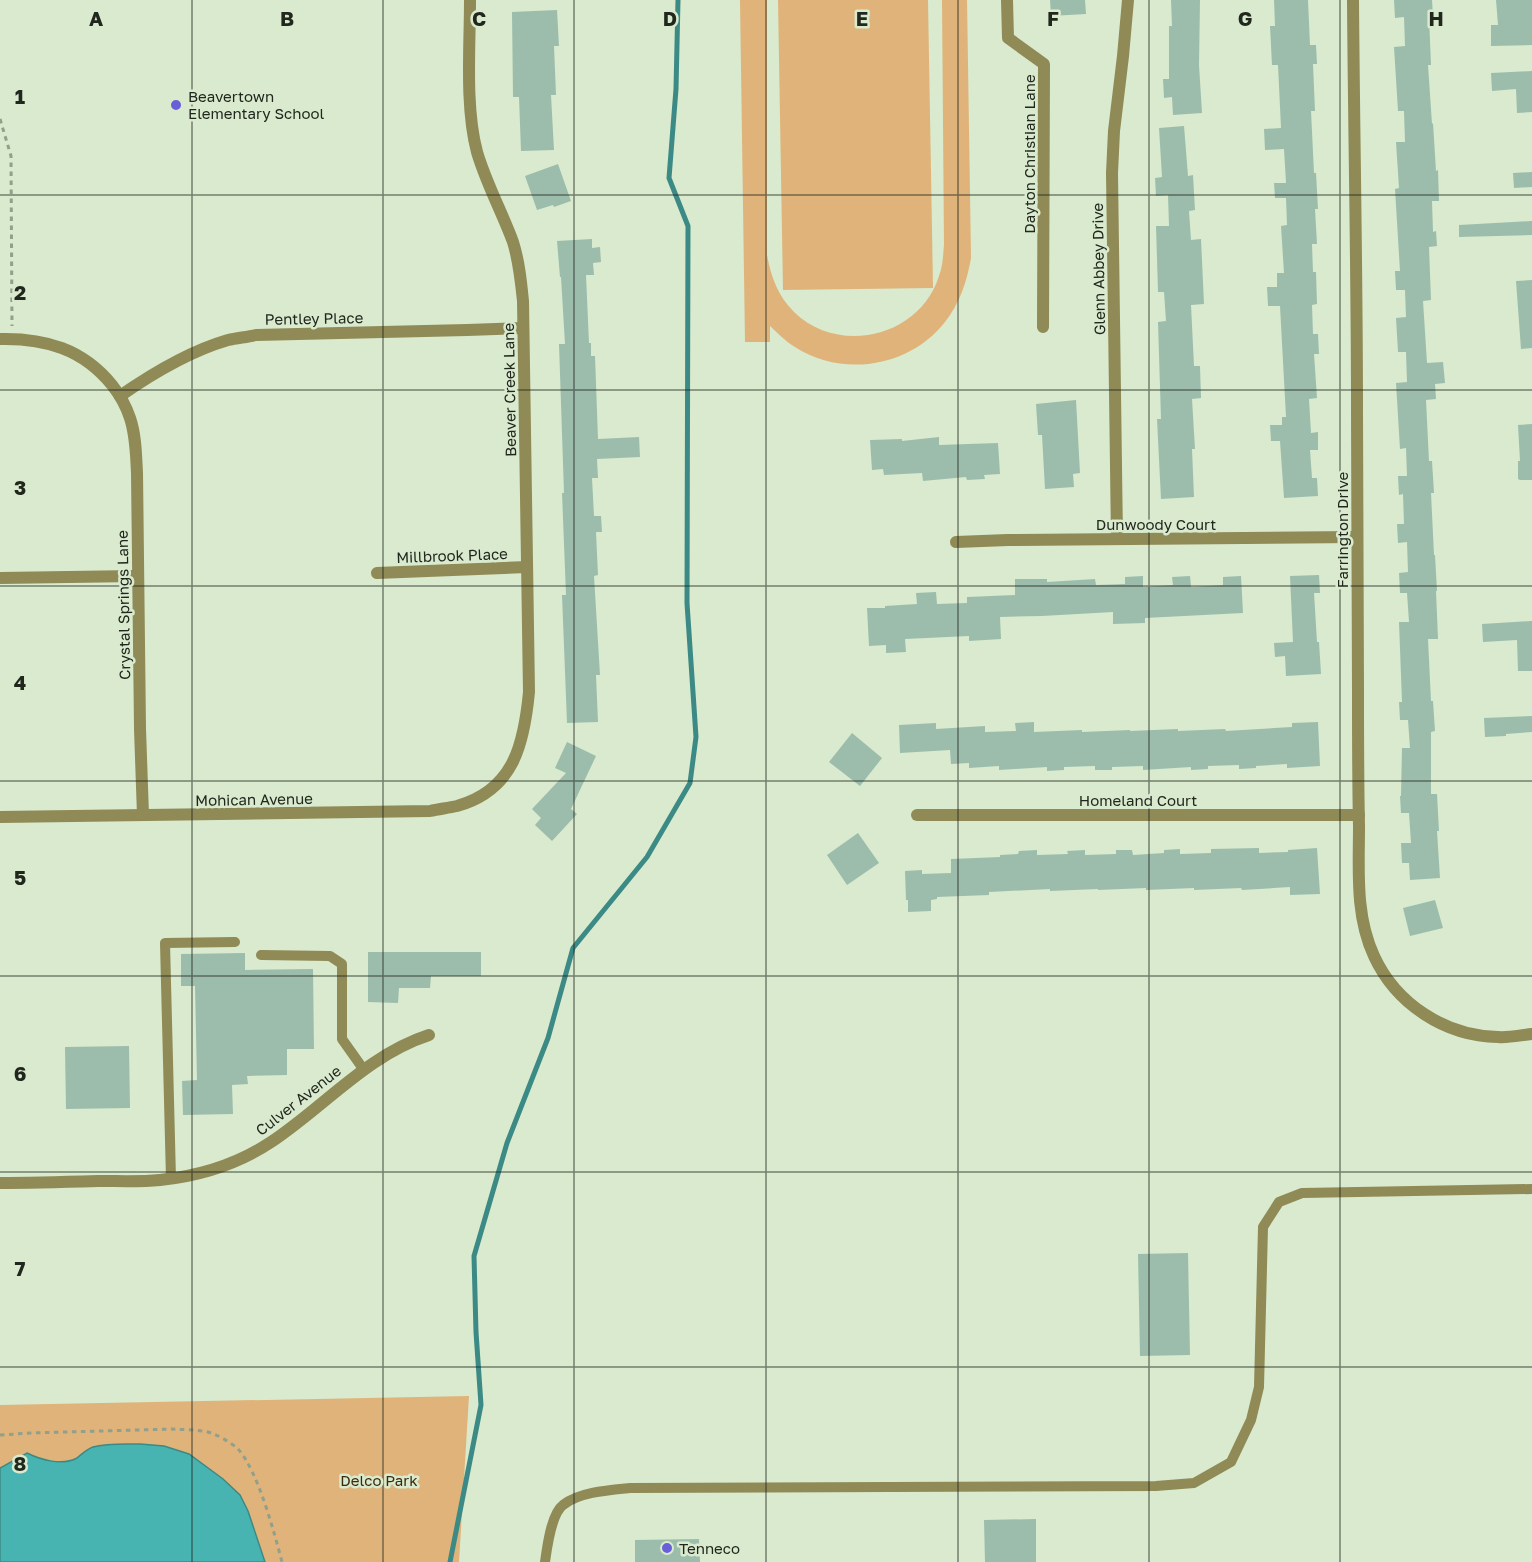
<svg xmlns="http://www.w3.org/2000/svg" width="1532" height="1562" viewBox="0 0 1532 1562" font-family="'Golos Text',sans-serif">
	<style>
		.green { fill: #dfb37a }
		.water { fill: #48b4b1; stroke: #3c8a85; stroke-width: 1.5 }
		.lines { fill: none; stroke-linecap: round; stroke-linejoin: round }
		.stream { stroke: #3c8a85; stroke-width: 5 }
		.building { fill: #9cbdac }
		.path { stroke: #929f8a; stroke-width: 3; stroke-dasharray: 4.5 4.5; stroke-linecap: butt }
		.lane { stroke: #8f8a56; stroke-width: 10 }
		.street { stroke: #8f8a56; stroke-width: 12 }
		.grid { fill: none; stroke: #21271d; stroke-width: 1.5; stroke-opacity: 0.55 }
		.poi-dot { fill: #685fd9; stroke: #d9eace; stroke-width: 2 }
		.labels { text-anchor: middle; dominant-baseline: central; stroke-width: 5; stroke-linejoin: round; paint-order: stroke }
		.poi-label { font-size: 15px; fill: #21271d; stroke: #d9eace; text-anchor: start }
		.street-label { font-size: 15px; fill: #21271d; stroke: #d9eace }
		.park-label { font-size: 15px; fill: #3d290d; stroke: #d9eace }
		.grid-label { font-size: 20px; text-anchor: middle; font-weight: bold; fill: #21271d; stroke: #d9eace; stroke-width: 5; stroke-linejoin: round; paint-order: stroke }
	</style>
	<rect width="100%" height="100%" fill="#d9eace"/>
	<!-- green -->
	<g class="green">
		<path d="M740 0H767V255C771 277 778 296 794 312 839 356 920 337 939 276 943 266 943 255 944 245L942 0H967L971 258C967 281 960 303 945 322 910 367 843 378 795 347 785 341 778 333 770 326V342H745Z"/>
		<polygon points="778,0 928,0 933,288 783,290"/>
		<polygon points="469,1396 459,1562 0,1562 0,1405"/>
	</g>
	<!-- water -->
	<path class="water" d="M140 1444 164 1446 189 1454 223 1479 240 1495 248 1511 265 1562H0V1468L27 1453C41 1460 62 1466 77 1458 82 1454 87 1449 93 1447 107 1443 125 1444 140 1444Z"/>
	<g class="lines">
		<!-- stream -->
		<polyline class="stream" points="450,1562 481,1405 476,1332 474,1256 507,1143 548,1038 573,948 647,857 690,783 696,737 687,603 688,226 669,178 676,89 678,0"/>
	</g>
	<!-- building -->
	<g class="building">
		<polygon points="1050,0 1085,0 1086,14 1051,16"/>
		<polygon points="1171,0 1200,0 1199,65 1202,113 1173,115 1172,97 1164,98 1163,79 1169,79 1169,26 1172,26"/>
		<polygon points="1274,0 1308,0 1310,45 1316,45 1317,64 1313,64 1315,111 1311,111 1314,173 1316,173 1318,209 1315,209 1317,244 1312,244 1313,272 1316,272 1317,304 1312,305 1313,334 1318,334 1319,354 1314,354 1317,398 1309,399 1311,433 1318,432 1318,450 1310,450 1312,478 1317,478 1318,496 1284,498 1280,441 1271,441 1270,425 1282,425 1282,417 1286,417 1280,306 1268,306 1267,287 1277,287 1277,273 1284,273 1281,226 1287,225 1286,198 1275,198 1274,183 1286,183 1284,149 1265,150 1264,129 1281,128 1278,65 1272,65 1270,26 1275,26"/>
		<polygon points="1394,0 1432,0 1433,16 1429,16 1431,65 1428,65 1432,124 1433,123 1436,171 1438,170 1439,201 1432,201 1433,232 1436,231 1437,246 1429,247 1431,300 1423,301 1427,363 1443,362 1445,383 1435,384 1436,399 1426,400 1429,461 1432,461 1434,493 1431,493 1434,555 1435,555 1437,591 1436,591 1438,639 1428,639 1431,701 1433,701 1435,731 1431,732 1431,794 1437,794 1439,831 1437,831 1440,878 1410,880 1409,863 1402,863 1401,843 1411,843 1409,813 1401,813 1400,796 1401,796 1402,748 1410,748 1408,720 1400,720 1399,702 1402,702 1399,622 1409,622 1407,593 1400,593 1399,573 1408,572 1407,542 1398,543 1397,524 1404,524 1403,494 1399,495 1398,476 1407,476 1406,448 1400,449 1396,383 1407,382 1406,352 1398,352 1396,318 1406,317 1405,290 1396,290 1395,271 1400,271 1395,189 1399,188 1396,142 1405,142 1404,111 1398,111 1394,47 1405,46 1404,17 1395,18"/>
		<polygon points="1496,0 1532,0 1532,45 1491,46 1491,25 1498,25"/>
		<polygon points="557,10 559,46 554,46 556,95 551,95 554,150 521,151 519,97 513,97 512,12"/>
		<polygon points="1532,71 1532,112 1517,113 1516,89 1492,91 1491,73"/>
		<polygon points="1184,126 1188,176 1193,175 1195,210 1189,211 1191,240 1201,239 1204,304 1191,305 1194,366 1200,366 1201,398 1192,399 1195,449 1192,449 1194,497 1161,499 1157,419 1161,419 1158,322 1166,321 1164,292 1158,292 1156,226 1169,226 1168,195 1156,196 1155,178 1162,177 1159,128"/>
		<polygon points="558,164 571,201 554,207 553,205 537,210 525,176"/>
		<polygon points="1532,172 1532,187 1514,188 1513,173"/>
		<polygon points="1532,221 1532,235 1459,237 1459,225"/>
		<polygon points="592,239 592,248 600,247 601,262 593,263 594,275 586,275 589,343 591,343 591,356 595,356 598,439 639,437 640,457 597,459 598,478 592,478 594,516 601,516 602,532 596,532 598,575 594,576 600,675 596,675 598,722 567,723 562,595 566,595 562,493 564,493 559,344 565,344 561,277 560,277 557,241"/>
		<polygon points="1532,280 1532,348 1521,349 1516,281"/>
		<polygon points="1076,400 1080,473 1073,474 1074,487 1045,489 1042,435 1038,435 1036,404"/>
		<polygon points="1532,424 1532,480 1520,480 1518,479 1518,461 1520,461 1518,425"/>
		<polygon points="939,437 939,445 998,443 1000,474 984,475 985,479 967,480 966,477 923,481 922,473 884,475 883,469 872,470 870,440 902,439 902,441"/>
		<polygon points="1319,575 1320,593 1314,593 1317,642 1319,642 1321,674 1286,676 1285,656 1275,657 1274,643 1293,642 1290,576"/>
		<polygon points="1143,576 1143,587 1173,585 1172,577 1190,576 1191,587 1223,585 1223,577 1241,576 1243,613 1145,618 1145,623 1113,624 1113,612 1042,616 1000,617 1001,639 969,641 969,636 905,639 906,652 886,653 886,645 869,646 867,608 885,608 885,606 917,604 916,593 936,592 937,604 967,603 967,597 1015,595 1015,579 1047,579 1047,582 1095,579 1096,585 1125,584 1125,577"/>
		<polygon points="1532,621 1532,671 1518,671 1517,640 1483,642 1482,624"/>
		<polygon points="1532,716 1532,732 1506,734 1506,736 1485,737 1484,718"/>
		<polygon points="1034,722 1034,732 1082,730 1082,732 1130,730 1130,731 1178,729 1178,731 1225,729 1226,731 1292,727 1292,723 1318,722 1320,766 1287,768 1287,764 1256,766 1256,768 1239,769 1239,765 1208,766 1208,769 1191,770 1191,767 1143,770 1143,766 1112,767 1112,770 1095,770 1095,766 1064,767 1064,770 1047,771 1047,767 999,770 999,766 969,768 969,763 951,764 950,750 900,753 899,725 936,723 936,729 985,726 985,732 1016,731 1015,723"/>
		<polygon points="852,733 882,758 860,786 829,762"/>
		<polygon points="567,742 596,756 571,809 577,814 552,841 535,825 541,818 532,809 566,773 555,768"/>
		<polygon points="858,833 879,863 847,885 827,855"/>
		<polygon points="1259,848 1259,853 1288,852 1288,850 1317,848 1320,894 1290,895 1290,887 1242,890 1241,888 1194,890 1194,888 1146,890 1146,888 1098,890 1098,889 1050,891 1050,889 989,892 989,895 937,897 937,899 931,900 931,911 908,912 908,900 906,900 905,871 922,870 922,874 951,873 951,859 1000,857 1000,855 1018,854 1019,851 1037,850 1037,855 1068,854 1067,851 1085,850 1085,855 1116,854 1116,850 1132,850 1133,855 1164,853 1164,850 1180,849 1180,854 1211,853 1211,849"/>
		<polygon points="1435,900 1443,928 1410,936 1403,908"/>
		<polygon points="368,952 481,952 481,976 431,976 430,988 399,988 398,1003 368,1002"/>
		<polygon points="245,953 245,970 313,969 314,1049 287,1049 287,1075 247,1076 248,1084 232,1085 233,1114 183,1115 182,1081 197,1080 195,986 181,986 181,954"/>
		<polygon points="129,1046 130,1108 66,1109 65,1047"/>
		<polygon points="1188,1253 1190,1355 1140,1356 1138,1254"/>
		<polygon points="1036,1519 1036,1562 985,1562 984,1520"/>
		<polygon points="699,1539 700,1562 635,1562 635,1540"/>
	</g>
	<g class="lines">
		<!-- path -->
		<g class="path">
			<polyline points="0,119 11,156 12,326"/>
			<path d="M0 1435 31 1433 172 1429C186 1430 201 1429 214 1434 221 1437 233 1444 238 1449 258 1471 274 1532 282 1562"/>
		</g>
		<!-- lane -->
		<g class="lane">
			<polyline points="261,955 330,956 342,964 342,1039 364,1070"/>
			<polyline points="171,1179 165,943 235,942"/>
			<path d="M545 1562C547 1548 551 1514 563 1505 579 1492 610 1490 630 1488L1156 1486 1194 1483 1231 1462 1251 1420 1259 1387 1263 1227 1279 1202 1302 1193 1532 1189"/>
		</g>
		<!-- street -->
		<g class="street">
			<polyline points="1007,0 1008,38 1044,64 1043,327"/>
			<path d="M1353 0C1354 137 1357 273 1357 410 1357 504 1357 598 1358 693 1358 737 1358 781 1359 826 1359 870 1355 915 1374 956 1396 1004 1445 1036 1498 1037 1509 1038 1521 1035 1532 1034"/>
			<path d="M0 339C45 338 83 349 112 385 120 395 126 406 130 418 136 436 136 455 137 473L140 729 143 815"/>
			<path d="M120 396C153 373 190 351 228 340 237 338 247 337 256 335L467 330 523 328"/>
			<polyline points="1117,539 1112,173 1114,131 1123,56 1128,0"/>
			<polyline points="956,542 1008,540 1356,537"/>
			<polyline points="377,573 527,567"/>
			<polyline points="0,578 137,576"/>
			<polyline points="917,815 1359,815"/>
			<path d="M0 817 430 811C439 809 448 808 457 806 514 790 524 744 529 692L523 301C521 281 519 261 513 242 502 212 486 183 477 152 465 107 470 47 470 0"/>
			<path d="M0 1183C34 1183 67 1182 101 1181 120 1181 140 1182 160 1180 199 1176 238 1164 271 1142 324 1107 367 1055 429 1035"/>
		</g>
	</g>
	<!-- grid -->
	<path class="grid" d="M192 0V1562M383 0V1562M574 0V1562M766 0V1562M958 0V1562M1149 0V1562M1340 0V1562M0 195H1532M0 390H1532M0 586H1532M0 781H1532M0 976H1532M0 1172H1532M0 1367H1532"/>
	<!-- markers -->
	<g class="poi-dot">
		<circle cx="176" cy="105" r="6"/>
		<circle cx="667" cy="1548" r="6"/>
	</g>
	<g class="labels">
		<!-- poi labels -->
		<g class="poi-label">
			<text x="188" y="96">Beavertown<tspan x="188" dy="17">Elementary School</tspan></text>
			<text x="679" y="1548">Tenneco</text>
		</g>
		<!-- street labels -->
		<g class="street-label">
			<text transform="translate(1029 154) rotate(-90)">Dayton Christian Lane</text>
			<text transform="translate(1098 269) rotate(-91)">Glenn Abbey Drive</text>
			<text transform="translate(314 318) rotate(-1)">Pentley Place</text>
			<text transform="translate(509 390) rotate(-91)">Beaver Creek Lane</text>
			<text x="1156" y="524">Dunwoody Court</text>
			<text transform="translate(1342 530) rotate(-90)">Farrington Drive</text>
			<text transform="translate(452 555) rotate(-2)">Millbrook Place</text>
			<text transform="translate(123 605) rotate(-91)">Crystal Springs Lane</text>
			<text transform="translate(254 799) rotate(-1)">Mohican Avenue</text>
			<text x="1138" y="800">Homeland Court</text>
			<text transform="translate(298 1100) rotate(-38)">Culver Avenue</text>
		</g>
		<!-- park labels -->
		<g class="park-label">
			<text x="379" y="1480">Delco Park</text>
		</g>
	</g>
	<g class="grid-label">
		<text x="96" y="26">A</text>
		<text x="287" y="26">B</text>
		<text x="479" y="26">C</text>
		<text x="670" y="26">D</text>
		<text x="862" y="26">E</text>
		<text x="1053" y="26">F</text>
		<text x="1245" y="26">G</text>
		<text x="1436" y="26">H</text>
		<text x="20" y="104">1</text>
		<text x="20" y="300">2</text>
		<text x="20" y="495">3</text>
		<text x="20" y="690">4</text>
		<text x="20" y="885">5</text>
		<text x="20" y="1081">6</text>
		<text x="20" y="1276">7</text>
		<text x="20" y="1471">8</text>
	</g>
</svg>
